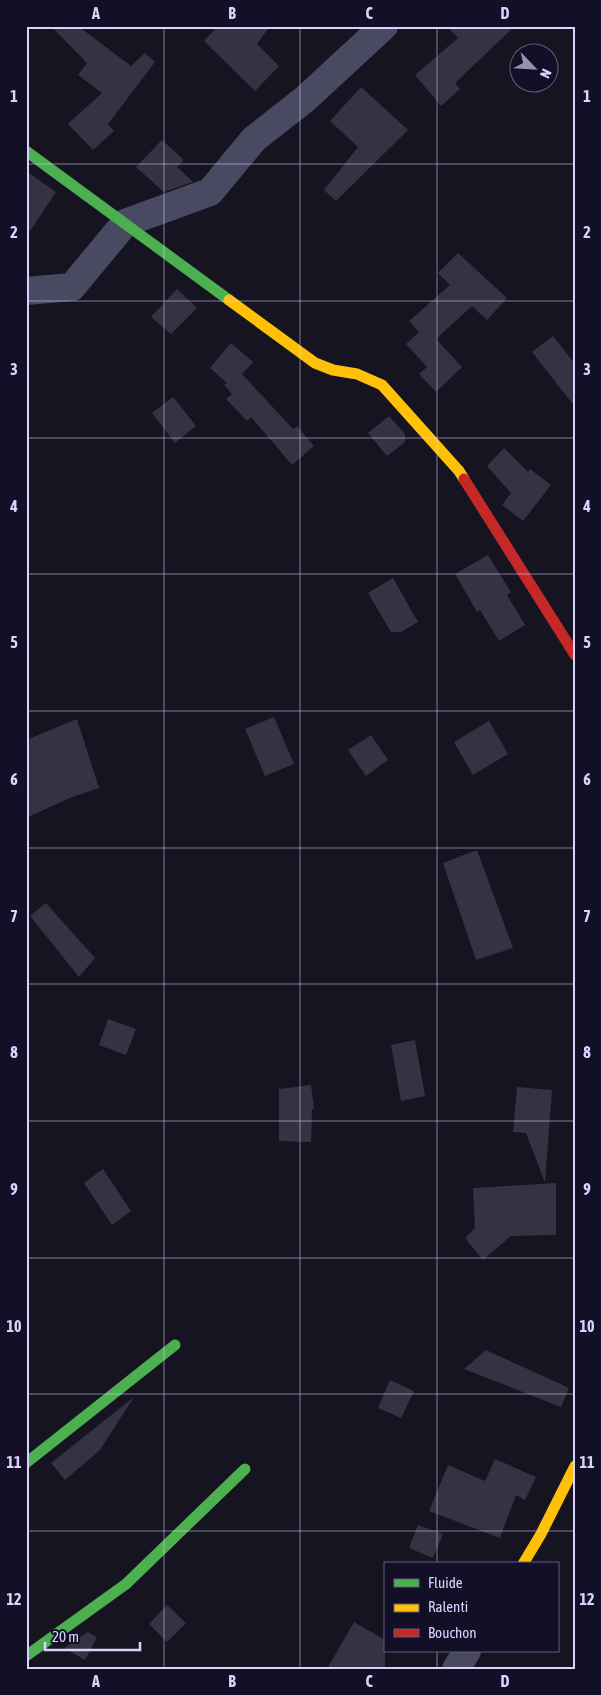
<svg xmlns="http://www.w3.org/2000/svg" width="601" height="1695" viewBox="0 0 601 1695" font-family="'Asap Condensed',sans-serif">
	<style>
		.building { fill: #343243 }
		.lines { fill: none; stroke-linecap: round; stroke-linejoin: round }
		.street { stroke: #4a4962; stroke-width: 28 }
		.fast { stroke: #4caf50; stroke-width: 11 }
		.slow { stroke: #ffc107; stroke-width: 11 }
		.jam { stroke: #c62828; stroke-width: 11 }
		.grid { fill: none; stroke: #d9d4ff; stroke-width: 1; stroke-opacity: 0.55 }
		.neatline { fill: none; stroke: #d9d4ff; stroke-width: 2 }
		.grid-label { font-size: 16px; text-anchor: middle; font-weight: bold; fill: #d9d4ff }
	</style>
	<rect width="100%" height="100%" fill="#161421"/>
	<!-- building -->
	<g class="building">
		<polygon points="51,26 78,26 131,66 145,53 155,62 108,124 114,131 93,150 68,124 102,93 78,75 87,63"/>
		<polygon points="218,26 270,26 257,44 279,66 255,91 204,41"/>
		<polygon points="447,26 515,26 455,83 460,89 441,106 415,75 458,38"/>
		<polygon points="361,87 408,130 336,201 324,190 358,147 330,121"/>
		<polygon points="162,140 184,160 177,167 193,182 164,192 136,167"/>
		<polygon points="26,171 56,192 26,237"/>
		<polygon points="458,253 507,298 487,320 472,306 436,339 462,367 436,392 419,374 427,367 406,344 419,332 409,321 450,285 438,273"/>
		<polygon points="177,289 197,308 171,334 151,317"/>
		<polygon points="553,336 575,364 575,407 532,352"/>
		<polygon points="231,343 253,362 242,374 293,429 297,426 314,446 292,465 251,417 247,421 226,399 232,394 224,385 227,383 210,368"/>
		<polygon points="173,397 196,426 175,443 152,413"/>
		<polygon points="389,416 405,434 405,442 387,456 368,433"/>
		<polygon points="504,448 528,472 530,469 551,485 523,521 502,505 511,493 487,466"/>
		<polygon points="488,555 511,592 507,595 525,625 499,641 480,610 477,612 455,574"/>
		<polygon points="393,578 418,622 401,632 391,632 368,593"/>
		<polygon points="274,717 294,764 265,776 245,729"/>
		<polygon points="77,719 99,788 72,797 26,818 26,740"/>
		<polygon points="489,721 508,754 473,775 454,742"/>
		<polygon points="371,735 388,760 366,776 348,750"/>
		<polygon points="477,850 513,948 476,960 443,863"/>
		<polygon points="46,903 95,958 79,977 30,916"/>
		<polygon points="108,1019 136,1029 126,1055 99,1045"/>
		<polygon points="415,1040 425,1096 401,1101 391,1045"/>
		<polygon points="311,1085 314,1109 312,1109 311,1142 279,1141 279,1089"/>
		<polygon points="517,1087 552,1090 545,1183 526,1133 513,1132"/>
		<polygon points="103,1169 131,1211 112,1225 84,1183"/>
		<polygon points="556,1183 556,1235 511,1236 483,1260 465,1238 475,1228 473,1188"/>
		<polygon points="486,1350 569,1388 561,1407 464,1369"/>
		<polygon points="390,1380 414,1391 401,1418 378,1408"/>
		<polygon points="134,1397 100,1450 65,1480 51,1463"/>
		<polygon points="495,1459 536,1477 525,1500 516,1495 500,1538 429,1511 448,1465 485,1481"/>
		<polygon points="418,1525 443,1534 433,1558 409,1548"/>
		<polygon points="167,1605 186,1623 167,1642 149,1624"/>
		<polygon points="354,1622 385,1640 385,1669 327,1669"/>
		<polygon points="87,1632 97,1637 85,1660 64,1648"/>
	</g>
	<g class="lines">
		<!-- street -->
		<g class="street">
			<polyline points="26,291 72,287 125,223 210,192 254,139 305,99 384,26"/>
			<polyline points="456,1669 467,1651"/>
		</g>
		<!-- fast -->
		<g class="fast">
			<polyline points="26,151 229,300"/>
			<polyline points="26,1463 175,1345"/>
			<polyline points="26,1656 126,1584 245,1469"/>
		</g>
		<!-- slow -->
		<g class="slow">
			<polyline points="229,300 315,363 333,370 357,374 382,385 459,471 464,479"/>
			<polyline points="523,1564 541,1534 575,1466"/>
		</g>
		<!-- jam -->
		<polyline class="jam" points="464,479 575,655"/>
	</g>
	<!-- grid -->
	<path class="grid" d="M164 26V1669M300 26V1669M437 26V1564M26 164H575M26 301H575M26 438H575M26 574H575M26 711H575M26 848H575M26 984H575M26 1121H575M26 1258H575M26 1394H575M26 1531H575M437 1651V1669"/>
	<!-- border -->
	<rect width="601" height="1695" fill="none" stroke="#130f26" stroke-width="55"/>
	<!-- legend -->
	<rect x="384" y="1562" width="175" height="90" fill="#130f26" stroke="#625e7d"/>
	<rect x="394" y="1579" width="25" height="8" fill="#4caf50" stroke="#625e7d"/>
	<text x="428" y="1588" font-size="15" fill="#d9d4ff">Fluide</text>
	<rect x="394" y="1604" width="25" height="8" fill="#ffc107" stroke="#625e7d"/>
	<text x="428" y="1612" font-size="15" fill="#d9d4ff">Ralenti</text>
	<rect x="394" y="1629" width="25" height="8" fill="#c62828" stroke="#625e7d"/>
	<text x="428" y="1638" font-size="15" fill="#d9d4ff">Bouchon</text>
	<!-- north arrow -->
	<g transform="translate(534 68) rotate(115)"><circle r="24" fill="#130f26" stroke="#625e7d"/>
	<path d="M0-4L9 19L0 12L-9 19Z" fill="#9591b1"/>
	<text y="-8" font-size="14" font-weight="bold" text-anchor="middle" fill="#d9d4ff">N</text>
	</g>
	<!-- scale -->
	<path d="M45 1642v8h95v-8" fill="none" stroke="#d9d4ff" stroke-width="2.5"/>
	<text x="52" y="1642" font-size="15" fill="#d9d4ff" stroke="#130f26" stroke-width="4" paint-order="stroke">20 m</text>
	<rect x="28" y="28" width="546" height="1640" class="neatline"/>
	<g class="grid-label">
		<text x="96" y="19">A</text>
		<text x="232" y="19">B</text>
		<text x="369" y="19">C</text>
		<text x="505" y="19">D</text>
		<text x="14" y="102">1</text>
		<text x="587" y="102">1</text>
		<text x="14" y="238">2</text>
		<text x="587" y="238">2</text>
		<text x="14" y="375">3</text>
		<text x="587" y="375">3</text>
		<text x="14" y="512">4</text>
		<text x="587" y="512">4</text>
		<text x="14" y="648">5</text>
		<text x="587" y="648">5</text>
		<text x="14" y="785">6</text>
		<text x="587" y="785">6</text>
		<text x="14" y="922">7</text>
		<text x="587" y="922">7</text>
		<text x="14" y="1058">8</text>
		<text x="587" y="1058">8</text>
		<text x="14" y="1195">9</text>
		<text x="587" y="1195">9</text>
		<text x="14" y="1332">10</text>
		<text x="587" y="1332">10</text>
		<text x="14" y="1468">11</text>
		<text x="587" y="1468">11</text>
		<text x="14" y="1605">12</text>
		<text x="587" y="1605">12</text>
		<text x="96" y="1687">A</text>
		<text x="232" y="1687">B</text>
		<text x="369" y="1687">C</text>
		<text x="505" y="1687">D</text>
	</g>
</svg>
